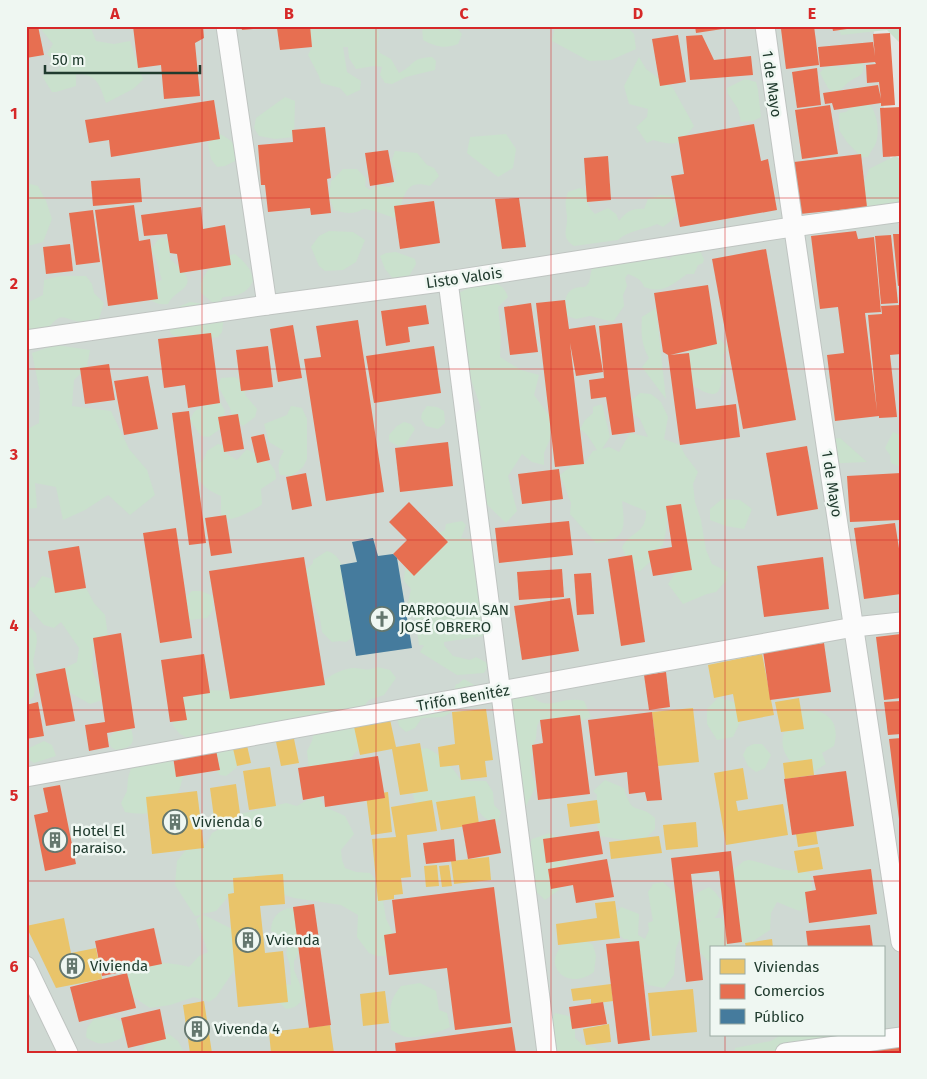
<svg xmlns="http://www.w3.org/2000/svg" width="927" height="1079" viewBox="0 0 927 1079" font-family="'Fira Sans',sans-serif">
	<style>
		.built { fill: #cfd9d3; fill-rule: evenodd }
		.green { fill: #cae1cd }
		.homes { fill: #e9c46a }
		.shops { fill: #e76f51 }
		.public { fill: #457b9d }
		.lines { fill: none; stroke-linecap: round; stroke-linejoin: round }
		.minor-casing { stroke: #bfc4c1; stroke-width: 21 }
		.minor { stroke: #fbfbfb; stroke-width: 19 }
		.grid { fill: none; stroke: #d62828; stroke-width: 1; stroke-opacity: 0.55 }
		.labels { text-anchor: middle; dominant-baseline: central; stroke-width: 5; stroke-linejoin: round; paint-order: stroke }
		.street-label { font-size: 15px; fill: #203b2e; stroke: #eff7f2 }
		.poi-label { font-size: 15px; fill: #203b2e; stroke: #eff7f2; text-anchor: start }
		.neatline { fill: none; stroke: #d62828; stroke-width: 2 }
		.grid-label { font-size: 16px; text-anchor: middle; font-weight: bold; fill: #d62828 }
	</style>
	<rect width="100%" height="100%" fill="#e2e7e4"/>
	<!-- built -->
	<path class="built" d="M26 26H873L901 240V1053H26ZM711 948H883V1035H711Z"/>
	<!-- green -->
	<g class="green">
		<path d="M40 26H90L96 41 114 44 130 41 143 80 133 89 106 103C99 84 99 76 76 73V86L56 92H52L42 76 61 68 47 54 53 44 39 27Z"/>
		<path d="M309 26H378L377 27 379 35 377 48 380 53 391 59 399 73C415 65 410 58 432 57L436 61 435 70 406 77 392 84 385 83 380 75 382 67 374 66 356 69 349 58 348 47H343L347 72 361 81 360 90 347 96 340 88 321 83 319 76 308 55 312 47Z"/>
		<path d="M422 26H455L462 34 458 44C445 49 436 47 423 40Z"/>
		<polygon points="555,26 626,26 634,34 636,49 611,60 589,61 552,41"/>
		<polygon points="838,26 901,26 901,44 887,30 841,35"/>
		<path d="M639 57 646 69 673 88 694 126C679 146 676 146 653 140L647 143 636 127 647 117 648 109 629 104 624 86Z"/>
		<path d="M857 61 863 62C865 78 859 74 849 82 841 88 844 90 833 92L828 88 820 73 824 68 835 66 843 68Z"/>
		<polygon points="745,79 756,82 758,90 761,117 753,121 741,122 738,109 728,94 727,88"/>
		<polygon points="285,97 295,101 294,137 275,139 259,136 254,128 256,118"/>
		<path d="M856 103 869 104C877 112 880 131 876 143 874 148 870 152 868 157H861L847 142 839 130V113L846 112Z"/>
		<path d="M220 134C233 141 238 145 235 161L225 166 217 167 211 159 208 144 212 139Z"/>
		<polygon points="506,134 516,149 513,168 498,177 467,153 470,137"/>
		<path d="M395 151 417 153 427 165 434 168 439 176 430 186C401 178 406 201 395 218 384 215 375 210 363 209 355 215 343 213 334 210L329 197 331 181 343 169H357L366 178 365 186 370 190 378 185 389 187 394 182 397 173 391 162Z"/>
		<polygon points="895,156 901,159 901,209 883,209 867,207 862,190 869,169"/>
		<polygon points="26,183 38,186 46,201 52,219 43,242 28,246 26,245"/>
		<path d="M580 188 590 193C585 202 588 207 595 214L608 208 616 214 619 221C626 212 632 208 644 209L648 199 660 195 671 196 678 212 672 220 663 227 657 224C645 230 628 230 618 240L574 246C560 237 568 229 567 216 566 205 564 203 568 192Z"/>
		<polygon points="329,231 353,232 365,240 356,262 343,270 325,271 319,266 311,247 319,236"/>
		<path d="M161 237 169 241 170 259C178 266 196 278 183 289 177 294 172 296 168 304 156 305 152 302 145 293L150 283 162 280C158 269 158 260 151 250L156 242Z"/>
		<path d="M700 251 704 259 703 263 698 265 694 274H687C672 285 663 294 644 287 642 280 636 277 628 274L625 278 627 286 623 295 624 306 613 322 590 316 576 319 567 316C564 304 563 289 580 287 583 287 585 288 587 285 592 280 588 272 596 263L639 262 642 259 659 255 669 260C675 251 689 252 700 251Z"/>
		<polygon points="396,252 415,259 416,264 408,278 395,281 385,269 380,256 386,253"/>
		<path d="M235 254C244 261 252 269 253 281 247 294 237 296 223 297L219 303 212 302 201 293C198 274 218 257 235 254Z"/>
		<path d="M61 276H86L92 284 94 293 104 303 99 319C94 320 87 323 82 322 62 320 63 309 47 330L26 329 27 303 43 295 44 280Z"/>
		<path d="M480 282C494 283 503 282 508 297L498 307 501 336 500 357 521 370 539 375 534 395 556 425 544 453V465L532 462 522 454 508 476 517 511 506 523 469 487 474 415 481 408 467 368 447 330 459 293Z"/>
		<path d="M190 302 210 305 224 316 222 332 218 337C203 339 185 341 171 334L165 313Z"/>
		<path d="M656 308 666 399 642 367 649 358C641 344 641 333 642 317Z"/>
		<path d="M707 339 721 340 728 348 723 356 727 368C717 379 724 380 719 390 714 401 694 386 688 382L686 364 688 351Z"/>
		<polygon points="56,345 90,350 87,367 74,380 72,406 111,411 129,449 147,470 155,495 130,515 108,495 85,510 63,520 56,487 35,483 37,508 26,509 26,430 39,423 40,393 32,353"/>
		<polygon points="235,377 243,382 245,388 245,395 257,409 255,417 243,426 232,417 230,408 218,386 221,378"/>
		<path d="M640 393 651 394 661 402 668 417 664 439 680 445 685 455 698 472 693 484 695 502 701 520 706 550 712 564 728 572 726 581 716 592 707 594 683 604 668 584 682 562 689 548 676 515H667V526L663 545 656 550 650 562 639 572 629 565 622 547C630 531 647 534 646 511L622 501C625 527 627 541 596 543L570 514 571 503 560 475 572 465 584 464 593 451 597 450 588 436 580 429 585 420 593 413V407L602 404 610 437 602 449 609 447 619 452 630 433 648 437 640 419 625 406Z"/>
		<path d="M212 395 220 402 225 411 220 429 209 437 201 436 190 421C194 409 195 412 204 405 207 403 210 398 212 395Z"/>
		<path d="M291 406 302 408 307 419V459L303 467 292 476 280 475C277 466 279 459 284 451L269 442 264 424 287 415Z"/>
		<polygon points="427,406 437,407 444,411 445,423 438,429 426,426 421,418 422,413"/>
		<polygon points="404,422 411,424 415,429 405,445 398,446 389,441 389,435 397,426"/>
		<polygon points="893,432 901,435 901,467 891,463 890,455 885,448"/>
		<polygon points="840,438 867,462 820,464 832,439"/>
		<path d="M218 444 224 446 227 454 237 460 246 450H248C261 457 277 463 276 479L261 489 262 504C257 509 235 520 228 519 226 519 223 517 221 516V496C204 488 198 484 196 465L204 459 207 451Z"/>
		<polygon points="722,499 740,500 752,509 744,529 726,526 710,520 710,509"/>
		<path d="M462 521 466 525 461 538 469 539 476 542 475 551 472 556 489 635 444 642V645L453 656 470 660 476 657 489 664 484 673 457 675 420 652 424 645H419L415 617 411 612 408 602 411 589 404 581C404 575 405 568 408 562 415 549 432 536 445 530L446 524Z"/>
		<path d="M327 551C343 555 346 576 343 591L353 629 352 638 346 642 340 641 332 642 322 632 320 619 311 598 304 572 313 563V560Z"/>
		<polygon points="42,576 86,588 94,603 105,615 108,636 94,644 92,670 100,688 102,700 90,704 69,692 65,668 77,662 79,648 61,622 54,628 44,625 30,609 26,615 26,586 34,588"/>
		<polygon points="192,591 201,591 213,596 213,610 207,618 190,620 180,607 186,597"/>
		<polygon points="30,627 36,633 37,641 33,662 36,674 34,696 26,704 26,628"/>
		<path d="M377 667 390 670 396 678 384 695 369 700 361 709 360 742 358 750 347 763 309 771 307 751 312 741 315 725 267 723 261 729H255L238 760 236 768 226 776 220 775 191 740 180 734 173 726 172 705 178 694 205 690 236 691 325 685 326 679C333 674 343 669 353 668 363 668 366 672 377 667Z"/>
		<path d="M464 679 476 686 477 684 484 690C480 704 476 707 461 707L453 694 456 684H458Z"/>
		<path d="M525 686C545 719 556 694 584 701L591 717 576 723 540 720 537 726 536 738 532 748 533 753 530 761 532 775 536 786 525 808 504 786 502 779 501 705Z"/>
		<polygon points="719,697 739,704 741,720 733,737 717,740 707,724 707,709"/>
		<polygon points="452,705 450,713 443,717 422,718 415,728 406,732 399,726 397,717"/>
		<path d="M801 709C826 709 841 720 834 746L822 753 826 764 807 776C777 755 774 735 801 709Z"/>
		<path d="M122 727 131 729C136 744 131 748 116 750L111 747 108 739 118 728Z"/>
		<polygon points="44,741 52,745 56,756 34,763 28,759 27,749"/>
		<polygon points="754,744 762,744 771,755 765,768 756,772 748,766 743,755 747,747"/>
		<path d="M157 748 172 762 183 775C178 809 156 818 125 812L121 803 127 791 128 778 133 762Z"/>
		<path d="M427 748C441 755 452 766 460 779 469 782 477 780 486 781L493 792 494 805 501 812 498 821C486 824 480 812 473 804L442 800 436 802 429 811 416 806 413 795 421 749Z"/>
		<path d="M605 780 624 788C632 818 638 802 655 818V829L646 838H632L624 840 600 836 595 818 597 795 593 791Z"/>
		<path d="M319 797 325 807 345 816 354 834 341 850 342 860 345 868 356 872 370 873 376 880 383 900 386 919 396 939 395 949 386 956H377L369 953 357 937 358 915 341 905 294 898 267 889 234 890 216 911 202 914 232 929 235 969 216 997 209 1002 194 997 170 1005 150 1008 123 990C122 979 130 964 141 962 150 961 180 964 189 967L199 956 208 952 196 920 201 915 195 916 175 885 177 861 186 850 204 848 212 833 232 822 240 814 286 803 297 806 309 799Z"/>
		<polygon points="550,833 556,837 568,850 567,865 557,875 559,890 545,900 530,886 526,854 532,839"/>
		<path d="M749 860C760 862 770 866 781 869 791 872 798 869 810 873L814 903 801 911C792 909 786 905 777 902L771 913 770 930 750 943H730L727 948H711V964C704 958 688 939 693 929 695 926 699 923 701 920L696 918 689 910 697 893 709 887 715 892 722 902 717 915 714 918H721L729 926 722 898 723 878 744 861Z"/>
		<polygon points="663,882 680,897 683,909 678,920 682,934 676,948 674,975 664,988 648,985 638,971 628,939 624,939 619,935 612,918 621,907 639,914 638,935 645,939 649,930 648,923 653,921 648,892 653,884"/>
		<path d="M288 908 296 910C298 926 305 948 294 961V970L304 994C301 1003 297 1008 286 1009L278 1001 284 984 291 985 290 966 286 953 289 943 287 939 271 931C271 919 277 912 288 908Z"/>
		<path d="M563 941 588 942 593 945 596 956 594 972C584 980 567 983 558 971 556 968 554 963 555 959 556 953 561 947 563 941Z"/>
		<path d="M420 983 436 991 439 1010 447 1013 450 1027C441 1032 417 1039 406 1037 401 1036 396 1032 391 1030 390 1009 388 1002 401 986Z"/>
		<polygon points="555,1013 569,1016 575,1028 575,1038 583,1045 596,1048 599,1053 556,1053 550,1026"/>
		<path d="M113 1017 120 1021 125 1029 122 1038C108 1044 99 1047 86 1037L87 1028 94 1019Z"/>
		<polygon points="159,1034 169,1034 178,1041 183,1050 183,1053 144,1053 142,1051 151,1036"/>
		<polygon points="781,1035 831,1035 827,1053 735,1053 735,1048 771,1041"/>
	</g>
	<!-- homes -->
	<g class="homes">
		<polygon points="762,654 774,715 738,722 733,694 714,698 708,665"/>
		<polygon points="799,698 804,729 781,732 775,702"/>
		<polygon points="693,708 699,762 658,766 652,712"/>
		<polygon points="486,709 493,760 485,761 487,777 461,780 459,765 440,767 438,747 455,744 452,712"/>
		<polygon points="389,715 396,747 420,743 428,791 400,795 392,749 360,755 353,722"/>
		<polygon points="293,734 299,763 281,766 275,737"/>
		<polygon points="246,741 251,763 237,766 232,744"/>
		<polygon points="812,759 814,775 785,779 783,763"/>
		<polygon points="270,767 276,806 249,810 243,771"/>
		<polygon points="743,768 748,799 736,801 738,811 783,804 788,835 726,845 714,773"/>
		<polygon points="236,784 241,821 215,825 210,788"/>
		<polygon points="197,791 204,848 152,854 146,797"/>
		<polygon points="388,792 392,832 371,835 366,795"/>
		<polygon points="475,796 479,824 441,830 436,802"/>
		<polygon points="432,800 437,831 407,835 411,877 401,878 403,894 394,895 394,899 378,901 372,839 396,837 391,807"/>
		<polygon points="597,800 600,823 570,827 567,804"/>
		<polygon points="696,822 698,847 666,850 663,825"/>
		<polygon points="816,831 818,844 798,847 796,834"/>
		<polygon points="659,836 662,853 611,859 609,842"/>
		<polygon points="819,847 823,869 798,873 794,851"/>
		<polygon points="489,857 491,880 454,884 451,861"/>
		<polygon points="437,865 439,886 426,887 424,866"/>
		<polygon points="449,865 452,886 442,887 439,866"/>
		<polygon points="283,874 285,904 260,906 265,953 283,951 288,1002 238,1007 228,894 234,893 233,878"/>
		<polygon points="615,901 620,938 558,945 556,924 597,918 595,903"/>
		<polygon points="64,918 71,953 96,948 102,979 56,988 26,926"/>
		<polygon points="772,939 773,948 746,948 745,943"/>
		<polygon points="611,984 613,1001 591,1004 591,999 573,1001 571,989"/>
		<polygon points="693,989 697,1032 652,1036 648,993"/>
		<polygon points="385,991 389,1023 363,1026 360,994"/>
		<polygon points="204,1001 212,1053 190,1053 183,1005"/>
		<polygon points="609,1024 611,1042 586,1045 583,1029"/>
		<polygon points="330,1025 334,1053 300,1051 271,1053 269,1032"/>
	</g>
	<!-- shops -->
	<g class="shops">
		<polygon points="26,26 38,26 44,55 26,58"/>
		<polygon points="133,26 203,26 204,38 195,43 200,96 164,99 161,65 138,68"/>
		<polygon points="241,26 265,26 265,28 242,30"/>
		<polygon points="294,26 310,26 312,47 280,50 277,28"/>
		<polygon points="695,26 736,26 736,27 696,33"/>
		<polygon points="800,26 814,26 819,65 786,69 781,29"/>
		<polygon points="832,26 861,26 861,27 833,31"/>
		<polygon points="890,33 895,105 881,106 881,103 834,110 832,103 825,104 823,93 878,85 881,99 879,82 867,83 866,65 876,64 875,62 820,67 818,47 873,42 875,56 873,34"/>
		<polygon points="678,35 686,82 660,86 652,39"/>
		<polygon points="702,35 714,60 751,56 753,75 690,80 686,36"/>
		<polygon points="817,68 821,105 797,108 792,72"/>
		<polygon points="214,100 220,139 111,157 109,140 89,143 85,120"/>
		<polygon points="830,105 838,154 802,159 795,110"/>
		<polygon points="901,107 901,156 883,157 880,108"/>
		<polygon points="754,124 761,161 768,159 777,210 680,227 671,176 684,174 678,137"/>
		<polygon points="325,127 331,178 327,179 331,213 311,215 310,208 268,212 265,185 261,185 258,145 293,142 292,130"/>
		<polygon points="388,150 394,182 370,186 365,153"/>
		<polygon points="861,154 867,207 800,214 794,162"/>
		<polygon points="608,156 611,200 587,202 584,158"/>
		<polygon points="140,178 142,202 93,206 91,181"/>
		<polygon points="519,198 526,247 502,249 495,199"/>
		<polygon points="434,201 440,243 400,249 394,206"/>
		<polygon points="134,205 139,241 150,239 158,299 108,306 95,210"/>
		<polygon points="201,207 203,229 225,225 231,265 180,273 177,254 170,253 167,234 144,236 141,215"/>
		<polygon points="93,210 100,262 76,265 69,213"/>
		<polygon points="856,231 858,239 874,237 881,312 865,313 877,411 868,315 882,314 881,306 900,305 901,354 890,355 897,417 879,418 879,416 835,421 827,355 844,353 838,307 820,309 811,236"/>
		<polygon points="893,234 901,234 901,285 898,286"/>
		<polygon points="891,235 898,303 881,304 875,236"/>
		<polygon points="70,244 73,271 46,274 43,247"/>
		<polygon points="766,249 796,420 743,429 712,259"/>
		<polygon points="708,285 717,344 670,355 689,353 696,409 736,404 740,437 680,445 668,355 663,352 654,293"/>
		<polygon points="565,300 569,329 595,325 603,372 576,376 570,343 584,464 555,467 536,303"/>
		<polygon points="531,303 538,352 510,355 504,307"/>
		<polygon points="426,305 429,324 408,327 410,342 386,346 381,311"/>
		<polygon points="358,320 384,492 326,501 304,359 321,357 316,326"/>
		<polygon points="622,323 635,432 612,435 606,397 591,399 589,380 604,378 599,326"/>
		<polygon points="293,325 302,378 278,382 270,329"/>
		<polygon points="211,333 220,403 188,408 185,385 164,388 158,339"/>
		<polygon points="268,346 273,387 241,391 236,350"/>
		<polygon points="434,346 441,393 374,403 366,356"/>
		<polygon points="109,364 115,400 85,404 80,368"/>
		<polygon points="148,376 158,429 124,435 114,381"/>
		<polygon points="189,411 206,543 189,545 172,413"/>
		<polygon points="238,414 244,449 224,452 218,417"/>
		<polygon points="264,434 270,460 257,463 251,437"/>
		<polygon points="448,442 453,486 400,492 395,448"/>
		<polygon points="807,446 818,509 777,516 766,453"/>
		<polygon points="559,469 563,499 522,504 518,474"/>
		<polygon points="306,473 312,506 292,510 286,477"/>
		<polygon points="901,473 901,520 850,522 847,476"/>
		<polygon points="409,502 448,542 414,576 393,554 407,540 389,522"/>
		<polygon points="681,504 692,570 653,576 648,551 672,547 666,506"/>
		<polygon points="226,515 232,553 211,556 205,518"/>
		<polygon points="569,521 573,555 499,563 495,528"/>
		<polygon points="895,523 901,561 901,594 864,599 854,528"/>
		<polygon points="176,528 192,638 160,643 143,533"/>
		<polygon points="79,546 86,588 55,593 48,551"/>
		<polygon points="632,555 645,642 621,646 608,559"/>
		<polygon points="304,557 325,685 230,699 209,571"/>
		<polygon points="823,557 829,609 764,617 757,566"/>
		<polygon points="562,569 564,597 519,600 517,572"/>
		<polygon points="591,573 594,614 577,615 574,574"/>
		<polygon points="570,598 579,651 522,660 514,606"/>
		<polygon points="121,633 135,728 107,733 109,747 89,751 85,725 105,722 93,638"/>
		<polygon points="901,634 901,698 884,700 876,637"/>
		<polygon points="824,643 831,692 770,700 763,651"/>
		<polygon points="204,654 210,693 183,697 187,720 170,722 161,660"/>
		<polygon points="65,668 75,721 46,726 36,674"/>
		<polygon points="666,672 670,707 649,710 644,675"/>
		<polygon points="901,701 901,734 888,735 884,702"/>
		<polygon points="38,702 44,736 26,739 26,705"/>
		<polygon points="652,712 662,800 647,801 645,792 629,794 627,772 595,776 588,720"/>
		<polygon points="580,715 590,794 538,800 532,745 543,743 540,720"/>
		<polygon points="901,738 901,827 900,827 889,739"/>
		<polygon points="216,750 220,770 176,777 173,756"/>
		<polygon points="378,756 385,798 325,807 324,796 303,800 298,768"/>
		<polygon points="846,771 854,826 792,835 784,779"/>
		<polygon points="60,785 76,864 45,871 34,815 48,812 43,788"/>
		<polygon points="495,819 501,853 468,859 462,825"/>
		<polygon points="599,831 603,854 546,863 543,839"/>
		<polygon points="454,839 456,861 426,864 423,843"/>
		<polygon points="731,851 742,942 727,944 719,871 691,874 703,980 686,982 671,858"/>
		<polygon points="607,859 614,897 576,903 573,885 551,889 548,869"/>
		<polygon points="871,869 877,914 809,923 805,892 816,890 813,876"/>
		<polygon points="494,887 511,1023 455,1030 447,968 389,975 384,935 396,933 392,900"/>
		<polygon points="314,904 331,1025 309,1028 293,907"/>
		<polygon points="870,925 873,948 808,948 806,931"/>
		<polygon points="154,928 162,964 102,976 95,941"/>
		<polygon points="639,941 650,1040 618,1044 606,944"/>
		<polygon points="127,973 136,1008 79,1022 70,987"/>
		<polygon points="603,1002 607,1024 572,1029 569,1007"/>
		<polygon points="160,1009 166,1039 128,1048 121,1018"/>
		<polygon points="512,1027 516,1053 396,1053 395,1043"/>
		<polygon points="900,1044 901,1053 851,1053"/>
	</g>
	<!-- public -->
	<polygon class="public" points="373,538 378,556 393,554 397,558 412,648 356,656 340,565 357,562 352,542"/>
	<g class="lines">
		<defs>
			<g id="minor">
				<polyline points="226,26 267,305"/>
				<path d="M765 26C807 332 856 637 901 942"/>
				<polyline points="448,281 547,1053"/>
				<polyline points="26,340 267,305 448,281 792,227 901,212"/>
				<polyline points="26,777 854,627 901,622"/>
				<polyline points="26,966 68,1053"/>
				<polyline points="785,1053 901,1037"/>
			</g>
		</defs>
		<!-- minor casing -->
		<use href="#minor" class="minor-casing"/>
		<!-- minor -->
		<use href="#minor" class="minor"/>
	</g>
	<!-- grid -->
	<path class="grid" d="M202 26V1053M376 26V1053M551 26V1053M725 26V948M26 198H901M26 369H901M26 540H901M26 710H901M26 881H901M725 1035V1053"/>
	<!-- icons -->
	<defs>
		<symbol id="church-ring" viewBox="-11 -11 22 22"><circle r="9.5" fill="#eff7f2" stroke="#64776e" stroke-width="1.5"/><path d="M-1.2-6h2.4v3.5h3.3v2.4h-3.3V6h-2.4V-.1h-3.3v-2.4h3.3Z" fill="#64776e"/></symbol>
		<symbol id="building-ring" viewBox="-11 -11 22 22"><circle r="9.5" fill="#eff7f2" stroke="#64776e" stroke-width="1.5"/><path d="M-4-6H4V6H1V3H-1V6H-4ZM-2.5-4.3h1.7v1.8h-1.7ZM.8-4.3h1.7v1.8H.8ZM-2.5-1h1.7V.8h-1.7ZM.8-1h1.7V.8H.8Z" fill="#64776e"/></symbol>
	</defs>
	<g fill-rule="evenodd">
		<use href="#church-ring" x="368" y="605" width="28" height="28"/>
		<use href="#building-ring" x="161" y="808" width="28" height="28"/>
		<use href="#building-ring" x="41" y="826" width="28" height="28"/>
		<use href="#building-ring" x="234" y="926" width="28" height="28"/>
		<use href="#building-ring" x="58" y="952" width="28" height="28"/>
		<use href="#building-ring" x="183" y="1015" width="28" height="28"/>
	</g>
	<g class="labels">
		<!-- street labels -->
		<g class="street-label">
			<text transform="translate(772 84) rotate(82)">1 de Mayo</text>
			<text transform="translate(464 278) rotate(-8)">Listo Valois</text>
			<text transform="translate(832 484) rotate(81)">1 de Mayo</text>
			<text transform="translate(463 698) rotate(-10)">Trifón Benitéz</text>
		</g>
		<!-- poi labels -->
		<g class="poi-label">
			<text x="400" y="610">PARROQUIA SAN<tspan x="400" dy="17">JOSÉ OBRERO</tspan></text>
			<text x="192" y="822">Vivienda 6</text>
			<text x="72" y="831">Hotel El<tspan x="72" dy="17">paraiso.</tspan></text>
			<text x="266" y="940">Vvienda</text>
			<text x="90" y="966">Vivienda</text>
			<text x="214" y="1029">Vivenda 4</text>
		</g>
	</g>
	<!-- border -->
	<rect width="927" height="1079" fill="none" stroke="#eff7f2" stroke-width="55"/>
	<!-- legend -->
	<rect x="710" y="946" width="175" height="90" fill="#eff7f2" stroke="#9caca4"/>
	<rect x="720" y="959" width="25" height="15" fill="#e9c46a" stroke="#9caca4"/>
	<text x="754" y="972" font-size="15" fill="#203b2e">Viviendas</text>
	<rect x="720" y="984" width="25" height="15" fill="#e76f51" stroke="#9caca4"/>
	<text x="754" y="996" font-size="15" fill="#203b2e">Comercios</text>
	<rect x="720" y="1009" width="25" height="15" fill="#457b9d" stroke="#9caca4"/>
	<text x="754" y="1022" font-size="15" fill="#203b2e">Público</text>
	<!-- scale -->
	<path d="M45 65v8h155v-8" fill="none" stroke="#203b2e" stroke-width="2.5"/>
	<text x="52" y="65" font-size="15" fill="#203b2e" stroke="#eff7f2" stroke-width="4" paint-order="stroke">50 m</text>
	<rect x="28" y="28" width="872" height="1024" class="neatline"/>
	<g class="grid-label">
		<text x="115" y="19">A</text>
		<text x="289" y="19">B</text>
		<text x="464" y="19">C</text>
		<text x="638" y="19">D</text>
		<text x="812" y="19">E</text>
		<text x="14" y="119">1</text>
		<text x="14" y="289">2</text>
		<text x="14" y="460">3</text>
		<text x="14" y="631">4</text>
		<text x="14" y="801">5</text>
		<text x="14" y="972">6</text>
	</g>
</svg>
